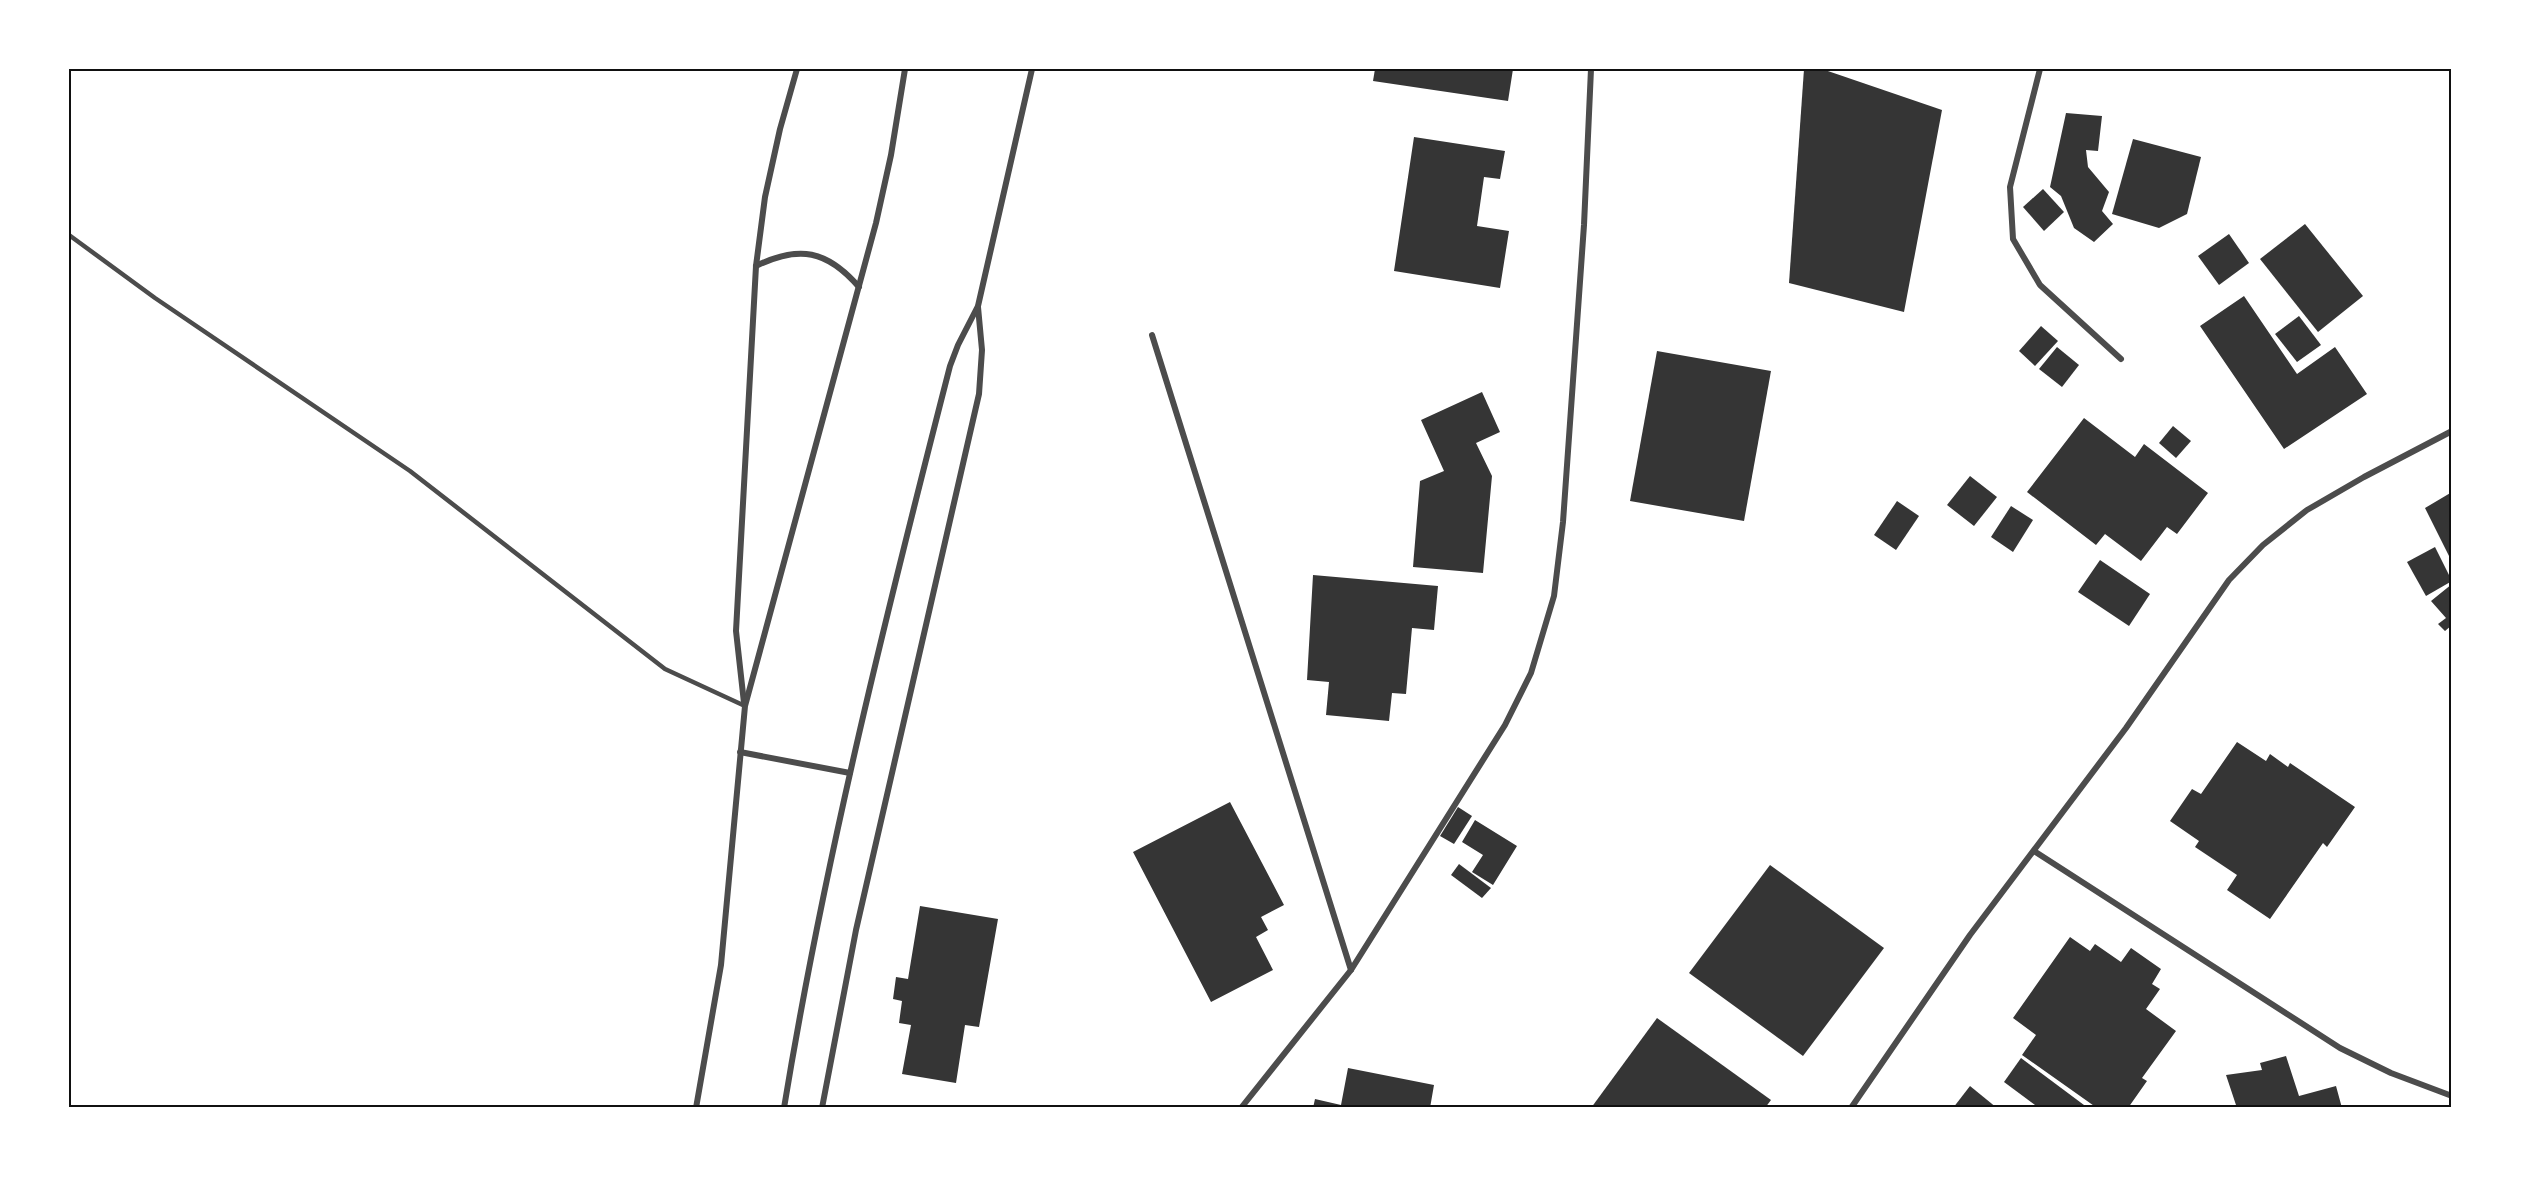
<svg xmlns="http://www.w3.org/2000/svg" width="2521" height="1177" viewBox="0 0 2521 1177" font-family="'Archivo Narrow',sans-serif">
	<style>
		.building { fill: #353535 }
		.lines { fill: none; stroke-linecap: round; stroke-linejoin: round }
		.service { stroke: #4c4c4c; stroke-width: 4.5 }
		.minor { stroke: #4c4c4c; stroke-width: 6 }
		.neatline { fill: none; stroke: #111; stroke-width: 2 }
	</style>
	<rect width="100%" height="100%" fill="#fff"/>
	<!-- building -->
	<g class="building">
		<polygon points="1375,69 1513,69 1508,101 1373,81"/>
		<polygon points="1804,69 1822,69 1942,110 1904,312 1789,283"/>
		<polygon points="2066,113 2102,116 2098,151 2086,150 2088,167 2109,192 2102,211 2113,224 2094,242 2074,228 2061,196 2050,187"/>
		<polygon points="1414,137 1505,151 1500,179 1484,177 1477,226 1509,231 1500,288 1394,271"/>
		<polygon points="2133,139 2201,157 2187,214 2159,228 2112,214"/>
		<polygon points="2043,189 2064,212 2044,231 2023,207"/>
		<polygon points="2305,224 2363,296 2318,332 2260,259"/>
		<polygon points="2229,234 2249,263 2219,285 2198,256"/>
		<polygon points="2244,296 2297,374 2335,347 2367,394 2284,449 2200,326"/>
		<polygon points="2299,316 2321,345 2297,362 2275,334"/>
		<polygon points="2041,326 2058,341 2035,366 2019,351"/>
		<polygon points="2057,347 2079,365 2062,387 2039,369"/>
		<polygon points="1657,351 1771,371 1744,521 1630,501"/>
		<polygon points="1482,392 1500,432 1476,443 1492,476 1483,573 1413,567 1420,481 1444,471 1421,420"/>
		<polygon points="2084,418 2135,457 2144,444 2208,493 2177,534 2167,527 2141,561 2105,534 2096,545 2027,492"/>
		<polygon points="2173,426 2191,441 2176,458 2159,443"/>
		<polygon points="1970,476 1997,497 1974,526 1947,505"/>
		<polygon points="2452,492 2452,562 2425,508"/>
		<polygon points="1897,501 1919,516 1896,550 1874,535"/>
		<polygon points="2011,506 2033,520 2013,552 1991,537"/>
		<polygon points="2435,547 2452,581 2426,596 2407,562"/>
		<polygon points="2100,560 2150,594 2129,626 2078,592"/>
		<polygon points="1313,575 1438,586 1434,630 1412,628 1406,694 1392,693 1389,721 1326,715 1329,682 1307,680"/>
		<polygon points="2452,584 2452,625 2445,631 2438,624 2446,618 2431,601"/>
		<polygon points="2237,742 2266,761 2270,754 2288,767 2290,763 2355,807 2327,847 2323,843 2270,919 2227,890 2237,875 2195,847 2199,841 2170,821 2192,789 2201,794"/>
		<polygon points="1230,802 1284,905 1261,917 1268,930 1256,937 1273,970 1211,1002 1133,852"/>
		<polygon points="1458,807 1472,816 1454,844 1440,836"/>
		<polygon points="1475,820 1517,846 1493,885 1472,872 1483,855 1462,842"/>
		<polygon points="1459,864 1491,888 1482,898 1451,875"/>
		<polygon points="1770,865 1884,948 1803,1056 1689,973"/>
		<polygon points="920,906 998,919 979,1027 965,1025 956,1083 902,1074 911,1025 899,1023 902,1001 893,999 896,977 908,979"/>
		<polygon points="2070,937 2090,951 2095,944 2121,962 2131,948 2161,969 2152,984 2160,989 2146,1009 2176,1031 2142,1078 2147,1081 2128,1108 2097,1108 2022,1055 2036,1035 2013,1018"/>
		<polygon points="1657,1018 1771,1100 1765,1108 1591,1108"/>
		<polygon points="2286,1056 2299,1096 2336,1086 2342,1108 2237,1108 2226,1075 2262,1070 2260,1063"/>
		<polygon points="2021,1058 2088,1108 2039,1108 2004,1082"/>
		<polygon points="1348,1068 1434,1085 1430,1108 1313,1108 1315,1099 1341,1105"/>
		<polygon points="1970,1086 1997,1108 1953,1108"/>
	</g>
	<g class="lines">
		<!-- service -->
		<polyline class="service" points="69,235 155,298 410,471 665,669 745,706"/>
		<!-- minor -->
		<g class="minor">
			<polyline points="2040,69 2010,187 2013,239 2040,285 2121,359"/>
			<path d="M756 266C799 245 827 250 859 287"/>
			<polyline points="1152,335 1351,970"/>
			<polyline points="744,703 736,631 756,266 765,197 780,129 797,69"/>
			<polyline points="740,752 850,773"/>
			<polyline points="2034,851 2340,1048 2391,1073 2452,1096"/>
			<polyline points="696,1108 721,965 745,706 876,223 891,155 905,69"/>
			<path d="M784 1108C825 858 887 611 950 366L958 345 978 306 1032 69"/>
			<polyline points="822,1108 856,930 979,394 982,350 978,307"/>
			<polyline points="1241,1108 1351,970 1505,725 1531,673 1554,596 1563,522 1584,225 1591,69"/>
			<polyline points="1851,1108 1970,935 2126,728 2229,580 2263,545 2307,510 2364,477 2452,431"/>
		</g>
	</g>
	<!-- border -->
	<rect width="2521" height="1177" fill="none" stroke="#ffffff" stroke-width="141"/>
	<rect x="70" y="70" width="2380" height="1036" class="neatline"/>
</svg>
